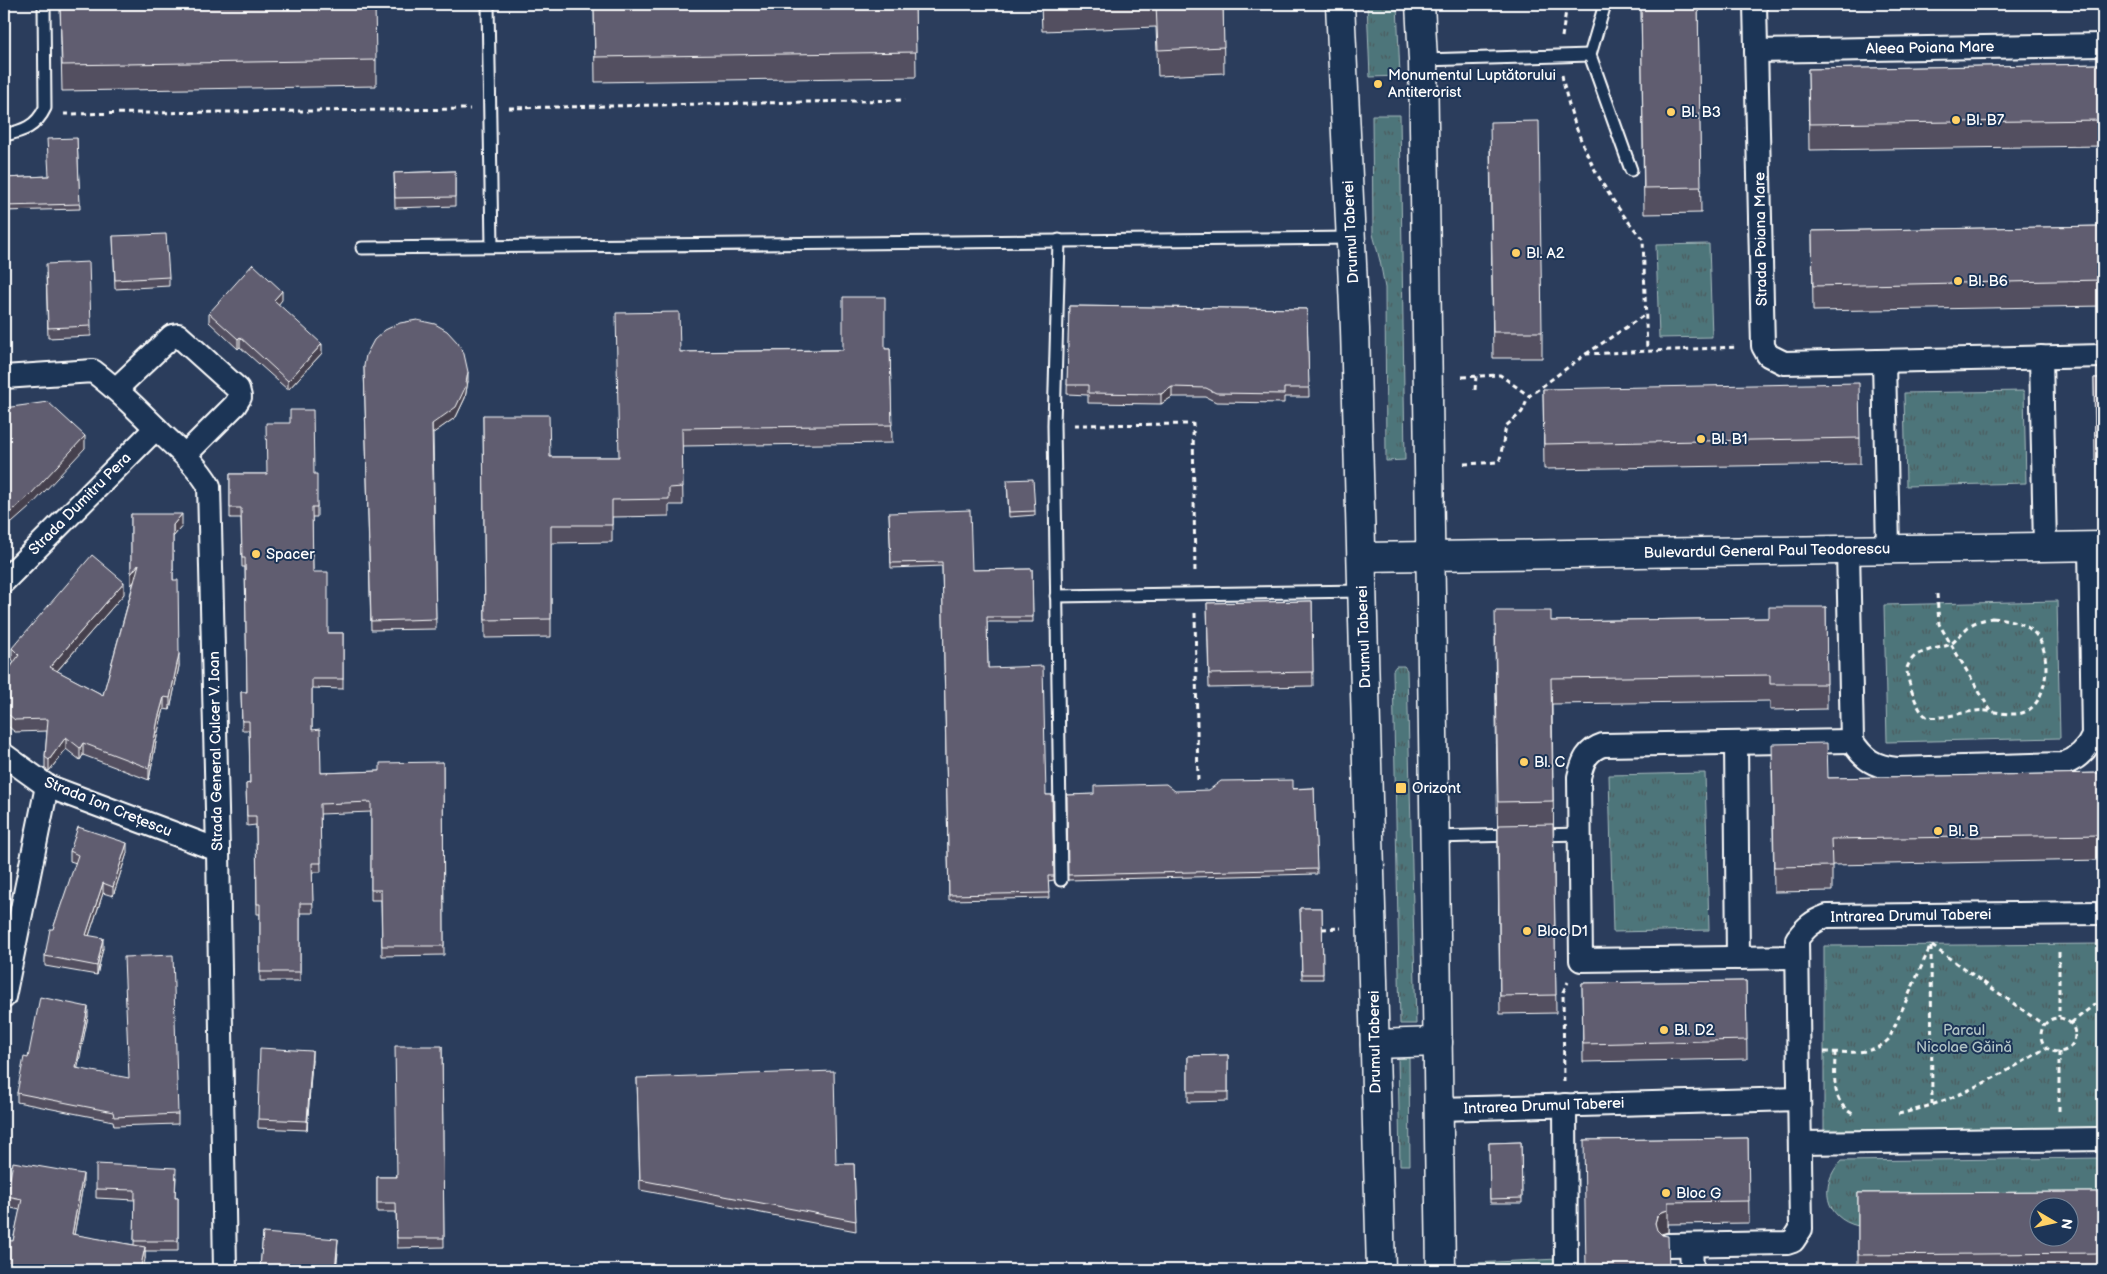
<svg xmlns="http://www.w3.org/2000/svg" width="2107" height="1274" viewBox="0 0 2107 1274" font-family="'Balsamiq Sans',sans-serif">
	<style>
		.grass { fill: url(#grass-tufts); stroke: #a6babc }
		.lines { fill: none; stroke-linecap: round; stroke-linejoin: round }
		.service-casing { stroke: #fff; stroke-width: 15 }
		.minor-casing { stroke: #fff; stroke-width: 26 }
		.secondary-casing { stroke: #fff; stroke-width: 31 }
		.path { stroke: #fff; stroke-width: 3; stroke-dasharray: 5 4; stroke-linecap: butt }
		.service { stroke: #1d3557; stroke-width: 11 }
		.minor { stroke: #1d3557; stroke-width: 22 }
		.secondary { stroke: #1d3557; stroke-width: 28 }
		.wall { fill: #535060; stroke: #fff }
		.shaded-wall { fill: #44414e; stroke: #fff }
		.building { fill: #615d70; stroke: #fff; fill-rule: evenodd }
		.poi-dot { fill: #ffd166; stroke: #1d3557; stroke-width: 2 }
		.labels { text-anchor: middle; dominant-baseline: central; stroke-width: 4; stroke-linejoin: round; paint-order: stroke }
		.street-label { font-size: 15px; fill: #fff; stroke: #1d3557 }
		.poi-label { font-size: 15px; fill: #fff; stroke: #1d3557; text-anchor: start }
		.park-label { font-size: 15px; fill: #afc1c3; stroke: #1d3557 }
	</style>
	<defs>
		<pattern id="grass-tufts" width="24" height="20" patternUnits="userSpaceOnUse" patternTransform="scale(1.25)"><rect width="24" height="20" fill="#4d757a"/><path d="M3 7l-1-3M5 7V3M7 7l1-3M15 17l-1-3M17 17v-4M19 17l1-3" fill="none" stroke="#4c5c5e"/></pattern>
	</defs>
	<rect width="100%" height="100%" fill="#2b3d5c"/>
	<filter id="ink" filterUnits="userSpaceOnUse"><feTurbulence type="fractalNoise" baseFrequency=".02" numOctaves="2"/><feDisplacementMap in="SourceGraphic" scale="10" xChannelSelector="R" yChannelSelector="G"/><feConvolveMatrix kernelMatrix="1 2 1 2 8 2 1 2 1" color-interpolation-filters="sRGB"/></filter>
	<g filter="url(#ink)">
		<!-- grass -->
		<g class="grass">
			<polygon points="1367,4 1397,4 1400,76 1370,77"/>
			<polygon points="1372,115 1400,115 1405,460 1386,461 1385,288 1380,261 1373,234"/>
			<polygon points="1709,244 1712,337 1659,338 1656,245"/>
			<polygon points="2024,391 2026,483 1906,486 1904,393"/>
			<polygon points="2057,601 2060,738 1887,742 1884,605"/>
			<polygon points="1396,666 1404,666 1407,670 1416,1024 1400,1024 1393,670"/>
			<polygon points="1705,773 1709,930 1613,932 1609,775"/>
			<polygon points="2103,944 2103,1131 1824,1133 1824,946"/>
			<polygon points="1398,1057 1409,1057 1410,1165 1400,1165"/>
			<path d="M2103 1158V1235L2070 1206H2040L1858 1226C1824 1218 1819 1185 1841 1161Z"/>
			<polygon points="1558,1259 1558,1270 1475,1270 1475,1263"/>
		</g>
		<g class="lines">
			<defs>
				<g id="service">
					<polyline points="488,4 492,246"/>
					<polyline points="1605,4 1590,55 1631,170"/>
					<polyline points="1423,60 1590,55"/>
					<path d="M4 135C23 131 36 127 45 108L44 4"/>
					<polyline points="1059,240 1054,425 1061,880"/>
					<polyline points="362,248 1351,238"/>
					<polyline points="1056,596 1363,591"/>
					<polyline points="1539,835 1580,834"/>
					<polyline points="1435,837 1513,835"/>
				</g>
				<g id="minor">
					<polyline points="1755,4 1763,346 1768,355 1784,363 2103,356"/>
					<polyline points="1756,51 2103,45"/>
					<polyline points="2041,357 2045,547"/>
					<polyline points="1884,361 1888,549"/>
					<path d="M4 377 93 371C118 390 140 412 162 434 179 450 197 465 209 486L218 850 225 1270"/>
					<polyline points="116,389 172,336 178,335 238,389 240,397 235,405 185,455"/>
					<path d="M1848 549 1852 741C1864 760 1874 766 1896 769L2063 764C2078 759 2087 750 2093 736L2090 546"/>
					<polyline points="4,581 156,428"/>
					<polyline points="1736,743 1738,958"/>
					<polyline points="4,755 47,786 218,850"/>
					<path d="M1797 957 1581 960 1579 777C1583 761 1587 750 1603 745L1852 741"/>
					<polyline points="4,997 47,786"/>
					<polyline points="1565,1105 1566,1270"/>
					<polyline points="1439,1109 1799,1099"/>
					<polyline points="1800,1143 2103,1139"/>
					<path d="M1668 1245 1787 1243 1793 1241 1801 1229 1797 939C1806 927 1813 921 1827 916L2103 913"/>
					<polyline points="1691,1245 1692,1270"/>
				</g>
				<g id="secondary">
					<polyline points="1340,4 1355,329 1381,1270"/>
					<polyline points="1420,4 1423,60 1441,1270"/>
					<polyline points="1362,557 2103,546"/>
					<polyline points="1375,1044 1438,1042"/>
				</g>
			</defs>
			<!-- service casing -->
			<use href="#service" class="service-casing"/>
			<!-- minor casing -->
			<use href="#minor" class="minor-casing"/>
			<!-- secondary casing -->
			<use href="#secondary" class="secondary-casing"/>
			<!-- path -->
			<g class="path">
				<polyline points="1562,37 1567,4"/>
				<path d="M1562 75C1573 136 1602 193 1643 239L1647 350"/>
				<polyline points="509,108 905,100"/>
				<polyline points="64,114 470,109"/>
				<polyline points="1586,354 1646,314"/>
				<polyline points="1462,377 1500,375 1529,396"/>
				<polyline points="1475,390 1476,376"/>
				<polyline points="1074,425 1193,424 1195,574"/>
				<polyline points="1464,464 1498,462 1500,459 1506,426 1522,412 1529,396 1586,354 1738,347"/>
				<polyline points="1937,594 1939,624 1990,710"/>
				<polyline points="1195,613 1198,783"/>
				<path d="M1992 618C2025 620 2045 631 2046 667 2046 685 2039 713 2016 714 2002 715 1989 709 1975 711 1962 712 1937 721 1926 716 1917 712 1906 677 1907 668 1908 665 1910 661 1913 658 1922 650 1937 649 1948 645 1955 643 1959 635 1965 630 1972 622 1982 620 1992 618Z"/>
				<polyline points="1322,929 1341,928"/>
				<polyline points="1932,946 2044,1025"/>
				<polyline points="1931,947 1932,1104"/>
				<polyline points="2059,952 2059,1017"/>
				<circle cx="2058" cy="1035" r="17"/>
				<polyline points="2071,1023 2103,998"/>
				<path d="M1824 1052C1846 1052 1873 1056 1889 1039L1931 945"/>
				<path d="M1835 1052C1835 1075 1830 1104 1855 1115"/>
				<polyline points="2059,1052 2059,1114"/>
				<polyline points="1564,1082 1563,992 1568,982"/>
				<path d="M1898 1114C1951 1103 2000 1076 2046 1048"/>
			</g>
			<!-- service -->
			<use href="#service" class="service"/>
			<!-- minor -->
			<use href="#minor" class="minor"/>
			<!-- secondary -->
			<use href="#secondary" class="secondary"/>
		</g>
		<!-- wall -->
		<g class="wall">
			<polygon points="60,4 376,60 376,86 62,91"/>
			<polygon points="594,4 915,4 916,77 595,82"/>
			<polygon points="1041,4 1223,4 1224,73 1158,76 1156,27 1042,31"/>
			<polygon points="1641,4 1698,4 1701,213 1644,214"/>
			<polygon points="2103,64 2103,146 1809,150 1808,69"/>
			<polygon points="77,138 80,209 4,211 4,178 49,176"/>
			<polygon points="1490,148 1542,332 1542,358 1493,358"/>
			<polygon points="455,171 455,206 395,208 394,173"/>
			<polygon points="2103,226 2103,306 1813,311 1812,231"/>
			<polygon points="113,236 169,277 169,286 115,289"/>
			<polygon points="46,273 91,326 91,336 48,338"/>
			<polygon points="282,300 278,304 322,353 288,390 240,347 238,349 209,322 209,313"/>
			<polygon points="1069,306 1307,309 1309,397 1284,397 1284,403 1216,402 1206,397 1172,397 1161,404 1088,403 1088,395 1067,394"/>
			<polygon points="890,349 892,443 682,446 683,505 669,505 669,516 612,517 612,542 551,543 551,637 485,638 483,415 550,457 619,457 680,352"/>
			<polygon points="364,366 468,381 465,398 456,417 433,433 436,629 371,630"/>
			<polygon points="2094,378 2103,378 2103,460 2095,460"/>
			<polygon points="1543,389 1860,438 1860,464 1544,469"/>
			<polygon points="230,474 314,474 317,507 317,517 312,517 313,572 328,633 343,633 343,689 312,688 312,730 321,773 380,771 443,762 444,955 382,956 381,900 371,900 371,812 320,814 321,872 312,872 313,913 300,913 300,981 260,981 260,914 257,914 256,825 247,826 246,784 250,783 249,730 242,730 241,692 247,692 245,567 242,567 241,518 230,518"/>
			<polygon points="1007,485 1035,511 1035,515 1009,517"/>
			<polygon points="889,513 972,570 1032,569 1033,622 987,622 988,668 1046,795 1052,795 1054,880 1048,881 1049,898 949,900 942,566 891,568"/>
			<polygon points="131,514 182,526 173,537 173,580 179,666 170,710 164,709 158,731 149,780 83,755 80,760 66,749 49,771 45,769 45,757 47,731 15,732 4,723 4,677 14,662 12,659 12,648 124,594 57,671 103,695 134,581 131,585"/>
			<polygon points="1312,601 1313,686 1209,688 1207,603"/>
			<polygon points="1826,607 1827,709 1770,710 1770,701 1552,704 1556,1013 1500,1014 1495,637 1551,621 1769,618"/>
			<polygon points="1772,770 1828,778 2103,773 2103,860 1832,865 1832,891 1774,892"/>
			<polygon points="1314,788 1317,874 1068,880 1067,795"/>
			<polygon points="70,851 127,853 113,896 103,893 89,936 103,948 97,975 45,966 45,956 53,929 76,863 70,861"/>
			<polygon points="1300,908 1322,908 1323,979 1302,979"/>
			<polygon points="1746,981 1747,1059 1583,1062 1582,983"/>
			<polygon points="88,1016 77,1068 178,1114 178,1124 114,1126 113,1121 17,1102 17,1093 28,1058"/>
			<polygon points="442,1046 444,1247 397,1248 396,1212 377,1212 377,1177 396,1177"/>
			<polygon points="1228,1055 1228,1101 1188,1102 1188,1056"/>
			<polygon points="312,1060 307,1130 258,1128 258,1119"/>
			<polygon points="637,1078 836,1164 854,1164 856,1231 640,1190"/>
			<polygon points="1748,1138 1749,1223 1668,1224 1668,1232 1661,1234 1669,1270 1584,1140"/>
			<polygon points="1521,1142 1522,1203 1490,1203 1489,1143"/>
			<polygon points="176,1177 175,1198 178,1198 178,1251 145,1251 145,1259 13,1241 20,1210 7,1207 7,1196 83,1185 74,1235 134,1245 135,1200 96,1198 96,1189"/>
			<polygon points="2103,1192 2103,1270 1858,1270 1858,1193"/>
			<polygon points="263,1233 338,1253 336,1270 260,1270"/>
		</g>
		<!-- shaded-wall -->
		<g class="shaded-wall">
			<polygon points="282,291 282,300 274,310 274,300"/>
			<polygon points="240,337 240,347 238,349 238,339"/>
			<polygon points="322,344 322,353 288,390 288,381"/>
			<polygon points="468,372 468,381 465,398 456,417 432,434 432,424"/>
			<polygon points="1172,387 1172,397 1161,404 1161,394"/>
			<polygon points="85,436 85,448 30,507 4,530 4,518"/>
			<polygon points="182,514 182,526 173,537 173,525"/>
			<polygon points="139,564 139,576 131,585 131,574"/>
			<polygon points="124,582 124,594 50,679 50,667"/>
			<polygon points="179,654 179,666 170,710 170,698"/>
			<polygon points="164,697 164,709 158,731 149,780 149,768 158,719"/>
			<polygon points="66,737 66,749 49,771 49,760"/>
			<polygon points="83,743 83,755 80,760 80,748"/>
			<polygon points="127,843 127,853 113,896 113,887"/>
			<polygon points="103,883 103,893 86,945 86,935"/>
			<polygon points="103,938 103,948 97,975 97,966"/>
			<polygon points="88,1007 88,1016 76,1077 76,1068"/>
			<polygon points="312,1051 312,1060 307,1130 307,1121"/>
			<polygon points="83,1174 83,1185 72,1246 72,1234"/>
			<polygon points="1668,1210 1668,1232 1661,1234 1657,1238 1655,1223 1657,1216 1661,1212"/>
			<polygon points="338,1239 336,1270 335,1270"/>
			<polygon points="145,1247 145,1259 143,1270 140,1270"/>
		</g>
		<!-- building -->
		<g class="building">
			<polygon points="60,4 375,4 376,60 62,65"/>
			<polygon points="594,4 915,4 916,52 595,57"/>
			<polygon points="1042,4 1086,4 1042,5"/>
			<polygon points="1156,4 1223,4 1224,47 1158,50"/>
			<polygon points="1641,4 1698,4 1701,187 1644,188"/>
			<polygon points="2103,64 2103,120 1809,124 1808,69"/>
			<polygon points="1539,121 1542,332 1493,332 1490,122"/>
			<polygon points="77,138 80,204 4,206 4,178 49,176 47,139"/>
			<polygon points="455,171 455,197 395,198 394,173"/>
			<polygon points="2103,226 2103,280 1813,286 1812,231"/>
			<polygon points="166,234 169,277 115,280 113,236"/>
			<polygon points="89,262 91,326 48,328 46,264"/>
			<polygon points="253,264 282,291 274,300 322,344 288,381 240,337 238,339 209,313"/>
			<polygon points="843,297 885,297 885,349 890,349 892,425 682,428 683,487 669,488 669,499 612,500 612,525 551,525 551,619 485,620 483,415 549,415 550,457 619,457 616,313 679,312 680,352 843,350"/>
			<polygon points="1069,306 1307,309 1309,388 1284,388 1284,394 1216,393 1206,388 1172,387 1161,394 1088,393 1088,385 1067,385"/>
			<polygon points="417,320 435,324 447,331 458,343 464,354 468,372 465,388 456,407 432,424 436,619 371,621 364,366 366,355 374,340 385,330 400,323"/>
			<polygon points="2094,378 2103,378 2103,434 2095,435"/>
			<polygon points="1859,383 1860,438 1544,444 1543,389"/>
			<polygon points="48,402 85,436 30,495 4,518 4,408"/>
			<polygon points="290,410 313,410 314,474 317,474 317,507 312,507 313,572 328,572 328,633 343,633 343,679 312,679 312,730 320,729 321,773 380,771 380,763 443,762 444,946 382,946 381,890 371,890 371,802 320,804 321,863 312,863 313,903 300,903 300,972 260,972 260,904 257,904 256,816 247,816 246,784 250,783 249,721 242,721 241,692 247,692 245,558 242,558 241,508 230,508 230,474 267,474 266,423 290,423"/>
			<polygon points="1033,479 1035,511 1009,512 1007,480"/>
			<polygon points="970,510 972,570 1032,569 1033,617 987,617 988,668 1043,666 1046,795 1052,795 1054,876 1048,876 1049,893 949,895 942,562 891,563 889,513"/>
			<polygon points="131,514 182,514 173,525 173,580 178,580 179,654 170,698 164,697 158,719 149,768 83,743 80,748 66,737 49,760 45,757 48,719 15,720 4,711 4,677 19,655 12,648 92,555 124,582 50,667 103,695 139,564 131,574"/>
			<polygon points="1312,601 1313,672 1209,674 1207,603"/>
			<polygon points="1769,607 1826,607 1827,684 1770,684 1770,675 1551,678 1553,801 1498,802 1495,611 1551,611 1551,621 1769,618"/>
			<polygon points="1827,743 1828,778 2103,773 2103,835 1831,839 1832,866 1774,867 1772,744"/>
			<polygon points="1293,780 1293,789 1314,788 1317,869 1068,875 1067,795 1094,794 1094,786 1166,784 1175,791 1209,790 1221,781"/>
			<polygon points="1553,824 1556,995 1500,996 1498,825"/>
			<polygon points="78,827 127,843 113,887 103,883 86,935 103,938 97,966 45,956 50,929 53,929 78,855 70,851"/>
			<polygon points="1300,908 1322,908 1323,974 1302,974"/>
			<polygon points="173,955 178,1114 114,1117 113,1112 17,1093 24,1057 28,1058 40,997 88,1007 76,1068 129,1078 124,957"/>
			<polygon points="1746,981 1747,1040 1583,1044 1582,983"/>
			<polygon points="395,1046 442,1046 444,1238 397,1238 396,1203 377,1203 377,1177 397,1177"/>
			<polygon points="260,1048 312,1051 307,1121 258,1119"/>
			<polygon points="1228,1055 1228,1092 1188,1092 1188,1056"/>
			<polygon points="834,1071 836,1164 854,1164 856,1221 640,1180 637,1078"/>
			<polygon points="1748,1138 1749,1201 1668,1202 1668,1210 1661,1212 1657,1216 1655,1223 1657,1230 1662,1235 1668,1236 1669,1270 1586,1270 1584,1140"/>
			<polygon points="1521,1142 1522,1198 1490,1199 1489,1143"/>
			<polygon points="13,1162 83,1174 72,1234 145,1247 140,1270 4,1270 4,1240 13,1241 22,1199 7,1196"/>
			<polygon points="96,1164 176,1168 175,1198 178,1198 178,1241 134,1241 135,1190 96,1189"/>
			<path d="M2103 1192V1253L1858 1255V1193ZM2040 1206H2070V1236H2040Z"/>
			<polygon points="263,1233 338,1239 335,1270 274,1270 274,1269 260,1268"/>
		</g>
	</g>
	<!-- markers -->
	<g class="poi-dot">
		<circle cx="1378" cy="84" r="5"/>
		<circle cx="1671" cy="112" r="5"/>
		<circle cx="1956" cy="120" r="5"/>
		<circle cx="1516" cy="253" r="5"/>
		<circle cx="1958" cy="281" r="5"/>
		<circle cx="1701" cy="439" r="5"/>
		<circle cx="256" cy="554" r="5"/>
		<circle cx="1524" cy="762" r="5"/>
		<rect x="1395" y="782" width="12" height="12" rx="2.5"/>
		<circle cx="1938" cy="831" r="5"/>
		<circle cx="1527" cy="931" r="5"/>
		<circle cx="1664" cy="1030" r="5"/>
		<circle cx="1666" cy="1193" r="5"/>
	</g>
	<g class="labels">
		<!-- street labels -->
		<g class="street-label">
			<text transform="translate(1930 48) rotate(-1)">Aleea Poiana Mare</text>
			<text transform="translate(1351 232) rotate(-93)">Drumul Taberei</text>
			<text transform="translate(1761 239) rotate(-91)">Strada Poiana Mare</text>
			<text transform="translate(80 504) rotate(-45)">Strada Dumitru Pera</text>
			<text transform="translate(1767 551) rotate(-1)">Bulevardul General Paul Teodorescu</text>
			<text transform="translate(1364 637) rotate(-92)">Drumul Taberei</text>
			<text transform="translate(216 751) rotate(-91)">Strada General Culcer V. Ioan</text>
			<text transform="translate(108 807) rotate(22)">Strada Ion Crețescu</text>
			<text transform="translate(1911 916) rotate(-1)">Intrarea Drumul Taberei</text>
			<text transform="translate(1375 1042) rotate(-91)">Drumul Taberei</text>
			<text transform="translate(1544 1106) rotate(-2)">Intrarea Drumul Taberei</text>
		</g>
		<!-- poi labels -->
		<g class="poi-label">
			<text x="1388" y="75">Monumentul Luptătorului<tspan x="1388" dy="17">Antiterorist</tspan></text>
			<text x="1681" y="112">Bl. B3</text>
			<text x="1966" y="120">Bl. B7</text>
			<text x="1526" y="253">Bl. A2</text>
			<text x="1968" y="281">Bl. B6</text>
			<text x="1711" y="439">Bl. B1</text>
			<text x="266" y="554">Spacer</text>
			<text x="1534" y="762">Bl. C</text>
			<text x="1412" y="788">Orizont</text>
			<text x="1948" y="831">Bl. B</text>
			<text x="1537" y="931">Bloc D1</text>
			<text x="1674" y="1030">Bl. D2</text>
			<text x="1676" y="1193">Bloc G</text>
		</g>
		<!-- park labels -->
		<g class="park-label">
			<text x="1964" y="1030">Parcul<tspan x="1964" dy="17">Nicolae Găină</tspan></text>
		</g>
	</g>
	<!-- margin -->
	<rect width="2107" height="1274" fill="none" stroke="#1d3557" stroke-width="20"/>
	<rect x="10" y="10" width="2087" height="1254" fill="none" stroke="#fff" stroke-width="2" filter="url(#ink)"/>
	<!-- north arrow -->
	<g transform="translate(2054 1222) rotate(99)"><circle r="24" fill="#1d3557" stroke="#77869a"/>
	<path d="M0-4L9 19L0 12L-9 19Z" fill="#ffd166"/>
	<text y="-8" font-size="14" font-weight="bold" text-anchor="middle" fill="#ffffff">N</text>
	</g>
</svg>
